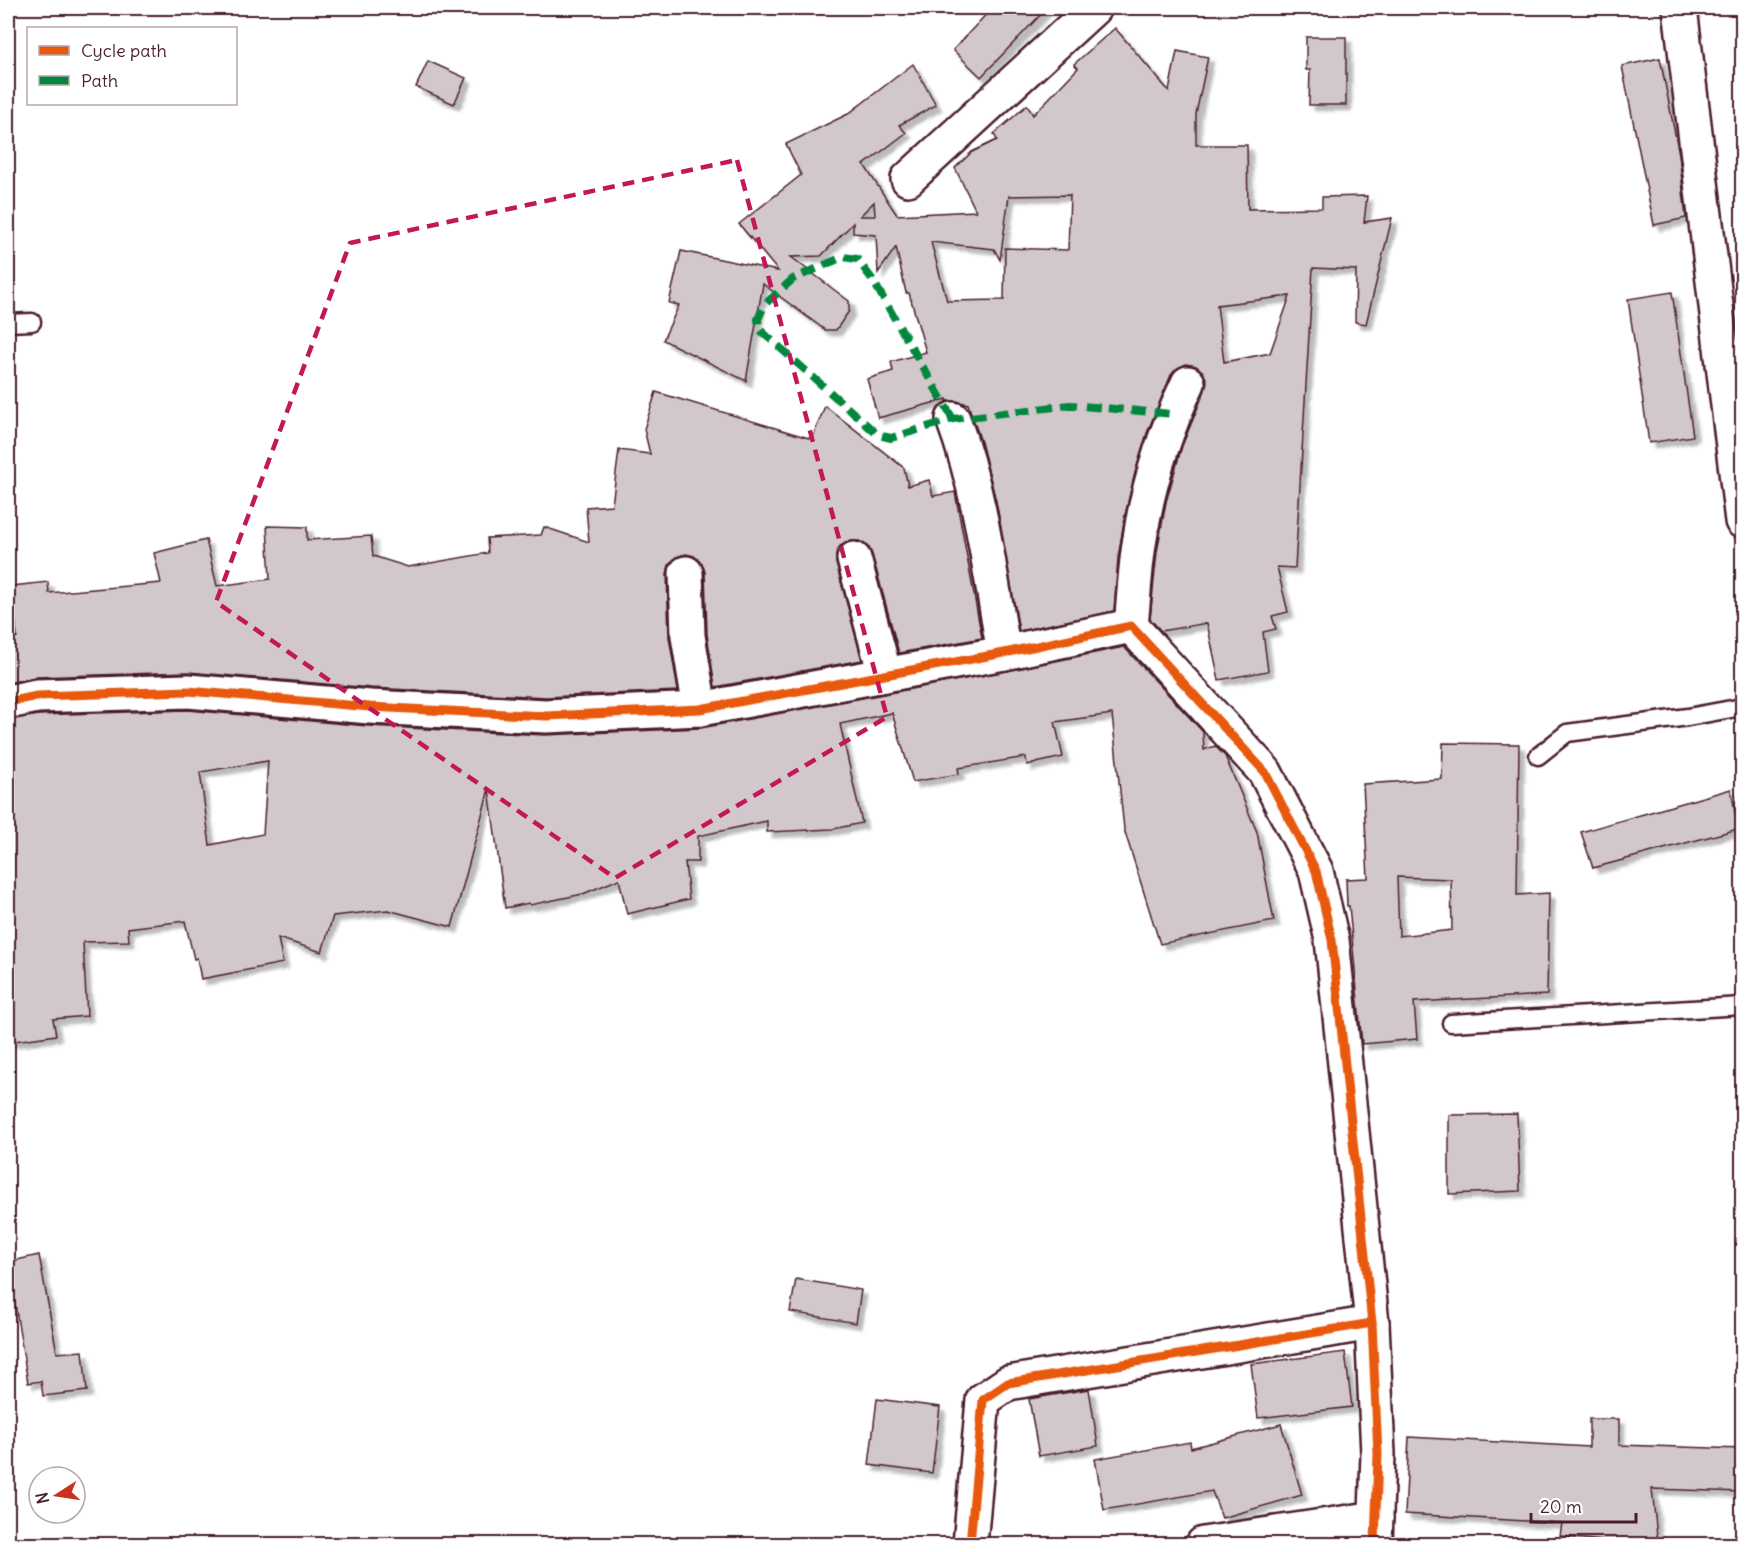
<svg xmlns="http://www.w3.org/2000/svg" width="1750" height="1552" viewBox="0 0 1750 1552" font-family="Delius,sans-serif">
	<style>
		.building { fill: #d2c7cb; stroke: #4a1f2b; stroke-width: 1.5; fill-rule: evenodd; filter: url(#shadow) }
		.lines { fill: none; stroke-linecap: round; stroke-linejoin: round }
		.lane-casing { stroke: #4a1f2b; stroke-width: 21 }
		.street-casing { stroke: #4a1f2b; stroke-width: 38 }
		.secondary-casing { stroke: #4a1f2b; stroke-width: 38 }
		.lane { stroke: #fff; stroke-width: 16 }
		.street { stroke: #fff; stroke-width: 33 }
		.secondary { stroke: #fff; stroke-width: 33 }
		.quiet { stroke: #00873e; stroke-width: 8; stroke-dasharray: 15 8; stroke-linecap: butt }
		.cycleway-casing { stroke: #fff; stroke-width: 13 }
		.cycleway { stroke: #e8590c; stroke-width: 9 }
		.marked { fill: none; stroke: #c2185b; stroke-width: 4.5; stroke-dasharray: 12 8; stroke-linejoin: round }
	</style>
	<defs>
		<filter id="shadow"><feDropShadow dx="5.5" dy="5.5" stdDeviation="1.5" flood-color="#0004"/></filter>
	</defs>
	<rect width="100%" height="100%" fill="#fff"/>
	<filter id="ink" filterUnits="userSpaceOnUse"><feTurbulence type="fractalNoise" baseFrequency=".0167" numOctaves="2"/><feDisplacementMap in="SourceGraphic" scale="12" xChannelSelector="R" yChannelSelector="G"/><feConvolveMatrix kernelMatrix="1 2 1 2 8 2 1 2 1" color-interpolation-filters="sRGB"/></filter>
	<g filter="url(#ink)">
		<!-- building -->
		<g class="building">
			<polygon points="992,8 1047,8 981,77 953,50"/>
			<path d="M1115 28 1169 91 1177 51 1208 57 1196 114V145H1247L1248 209 1322 208V197L1367 196 1364 222 1392 218 1366 324 1355 322 1356 270 1313 268 1295 568 1277 567 1288 612 1272 616 1276 629 1263 632 1268 671 1219 680 1207 623 1161 631 1150 619 1157 552 1166 502 1182 446 1205 390 1207 381 1203 372 1196 366 1186 364 1178 368 1171 375 1147 433 1135 473 1125 515 1118 558 1114 611 1019 631 996 501 981 442 968 404 956 401H947V399L878 418 867 379 893 371 891 362 926 352 909 293H906L896 247 878 273 876 235 853 233V223L821 256 791 257 849 301V311L836 330H825L763 284 746 381 663 340 679 305 669 303 681 251 778 271 739 224 801 175 786 144 848 114 913 64 936 105 899 125 906 133 864 165 897 215 976 211 955 168 972 152 997 140 994 134 1027 105 1033 115 1078 68 1074 64ZM1070 195 1068 250 1005 248 1004 300 947 301 931 242 994 249 1000 260 1009 196ZM874 202 875 216H860ZM1290 296 1270 353 1224 362 1217 305Z"/>
			<polygon points="1306,37 1346,37 1346,105 1309,105 1310,70 1306,70"/>
			<polygon points="1660,58 1679,154 1686,218 1654,225 1622,66"/>
			<polygon points="428,61 466,78 454,104 416,87"/>
			<polygon points="1672,292 1693,436 1649,443 1628,299"/>
			<polygon points="656,392 812,439 825,406 904,468 908,486 929,480 933,496 955,492 982,638 899,653 872,554 868,546 859,541 850,541 840,546 836,554 836,563 862,660 715,687 707,634 705,572 702,563 694,556 686,554 676,557 669,565 667,574 669,637 678,691 546,697 371,688 188,672 36,677 8,683 8,638 17,637 12,586 48,582 49,593 161,583 154,553 206,540 217,586 270,579 267,526 307,527 307,540 371,536 373,556 408,567 488,553 487,538 541,535 544,527 589,542 586,507 612,505 619,450 650,454 644,429"/>
			<path d="M1124 647 1203 732 1204 750 1215 746 1225 756 1257 832 1274 921 1160 944 1124 829 1112 714 1055 722 1063 757 1027 765 1026 757 958 768 959 774 913 782 892 713 840 724 862 823 833 829 767 832V821L698 836V862H685L689 899 627 914 619 879 583 894 530 905 529 903 505 908 489 789 452 927 388 910 333 916 322 952 278 938 283 963 201 979 197 958 194 959 185 921 128 928 129 941 83 942 87 1016 53 1019 56 1035 8 1042V720L39 715 187 710 368 726 545 735 701 728 1007 671ZM268 761 263 834 210 845 200 772Z"/>
			<path d="M1443 743 1519 744 1517 895 1549 893 1547 995 1414 1002 1417 1039 1362 1044 1349 906H1347L1346 879 1368 878 1363 784 1442 779ZM1397 877 1451 879 1452 930 1399 936Z"/>
			<polygon points="1731,789 1738,829 1593,868 1581,832"/>
			<polygon points="1517,1114 1520,1191 1449,1194 1449,1115"/>
			<polygon points="39,1255 57,1353 83,1351 87,1391 43,1396 41,1381 28,1383 8,1262"/>
			<polygon points="796,1279 861,1290 856,1323 790,1312"/>
			<polygon points="1345,1352 1352,1407 1258,1418 1251,1364"/>
			<polygon points="1089,1389 1098,1446 1039,1456 1029,1399"/>
			<polygon points="877,1399 940,1407 932,1473 869,1465"/>
			<polygon points="1589,1419 1619,1419 1619,1445 1743,1449 1743,1492 1652,1489 1658,1545 1636,1545 1560,1536 1562,1523 1405,1514 1409,1437 1589,1447"/>
			<polygon points="1281,1424 1302,1495 1222,1518 1212,1491 1104,1510 1095,1459 1190,1442 1191,1448"/>
		</g>
		<g class="lines">
			<defs>
				<g id="lane">
					<polyline points="8,323 32,322"/>
					<polyline points="1538,756 1567,733 1688,717 1742,707"/>
					<polyline points="1451,1023 1742,1006"/>
				</g>
				<g id="street">
					<polyline points="908,179 1094,8"/>
					<path d="M953 419C981 494 990 574 1004 653"/>
					<polyline points="854,559 885,675"/>
					<polyline points="686,573 688,636 700,709"/>
					<path d="M1131 626C1134 597 1135 567 1140 538 1148 484 1165 432 1188 383"/>
					<polyline points="8,702 37,696 188,691 370,707 546,716 700,709 1004,653 1131,626 1265,772 1316,871 1332,940 1372,1323 1378,1454 1375,1544"/>
					<polyline points="970,1544 983,1400 1008,1383 1372,1323"/>
					<polyline points="1203,1544 1376,1518"/>
				</g>
				<polyline id="secondary" points="1680,8 1742,521"/>
			</defs>
			<!-- lane casing -->
			<use href="#lane" class="lane-casing"/>
			<!-- street casing -->
			<use href="#street" class="street-casing"/>
			<!-- secondary casing -->
			<use href="#secondary" class="secondary-casing"/>
			<!-- lane -->
			<use href="#lane" class="lane"/>
			<!-- street -->
			<use href="#street" class="street"/>
			<!-- secondary -->
			<use href="#secondary" class="secondary"/>
			<!-- quiet -->
			<polyline class="quiet" points="953,419 872,279 857,259 843,257 793,279 765,304 758,319 759,329 878,435 891,438 953,419 1070,405 1173,414"/>
			<defs>
				<g id="cycleway">
					<polyline points="8,702 37,696 188,691 370,707 546,716 700,709 1004,653 1131,626 1265,772 1316,871 1332,940 1372,1323 1378,1454 1375,1544"/>
					<polyline points="970,1544 983,1400 1008,1383 1372,1323"/>
				</g>
			</defs>
			<!-- cycleway casing -->
			<use href="#cycleway" class="cycleway-casing"/>
			<!-- cycleway -->
			<use href="#cycleway" class="cycleway"/>
		</g>
	</g>
	<!-- marked area -->
	<path class="marked" d="M737 160 887 717 615 878 216 602 350 243Z"/>
	<!-- margin -->
	<rect width="1750" height="1552" fill="none" stroke="#fff" stroke-width="30"/>
	<rect x="15" y="15" width="1720" height="1522" fill="none" stroke="#4a1f2b" stroke-width="2" filter="url(#ink)"/>
	<!-- legend -->
	<rect x="27" y="27" width="210" height="78" fill="#ffffff" stroke="#b7a5aa" stroke-width="1.5"/>
	<rect x="39" y="46" width="30" height="9" fill="#e8590c" stroke="#b7a5aa" stroke-width="1.5"/>
	<text x="81" y="57" font-size="18" fill="#4a1f2b">Cycle path</text>
	<rect x="39" y="76" width="30" height="9" fill="#00873e" stroke="#b7a5aa" stroke-width="1.5"/>
	<text x="81" y="87" font-size="18" fill="#4a1f2b">Path</text>
	<!-- north arrow -->
	<g transform="translate(57 1495) rotate(258)"><circle r="28" fill="#ffffff" stroke="#b7a5aa" stroke-width="1.5"/>
	<path d="M0-4.5L10 22L0 15L-10 22Z" fill="#c8321e"/>
	<text y="-9" font-size="16" font-weight="bold" text-anchor="middle" fill="#4a1f2b">N</text>
	</g>
	<!-- scale -->
	<path d="M1531 1513v9h105v-9" fill="none" stroke="#4a1f2b" stroke-width="3"/>
	<text x="1540" y="1513" font-size="18" fill="#4a1f2b" stroke="#ffffff" stroke-width="4.5" paint-order="stroke">20 m</text>
</svg>
